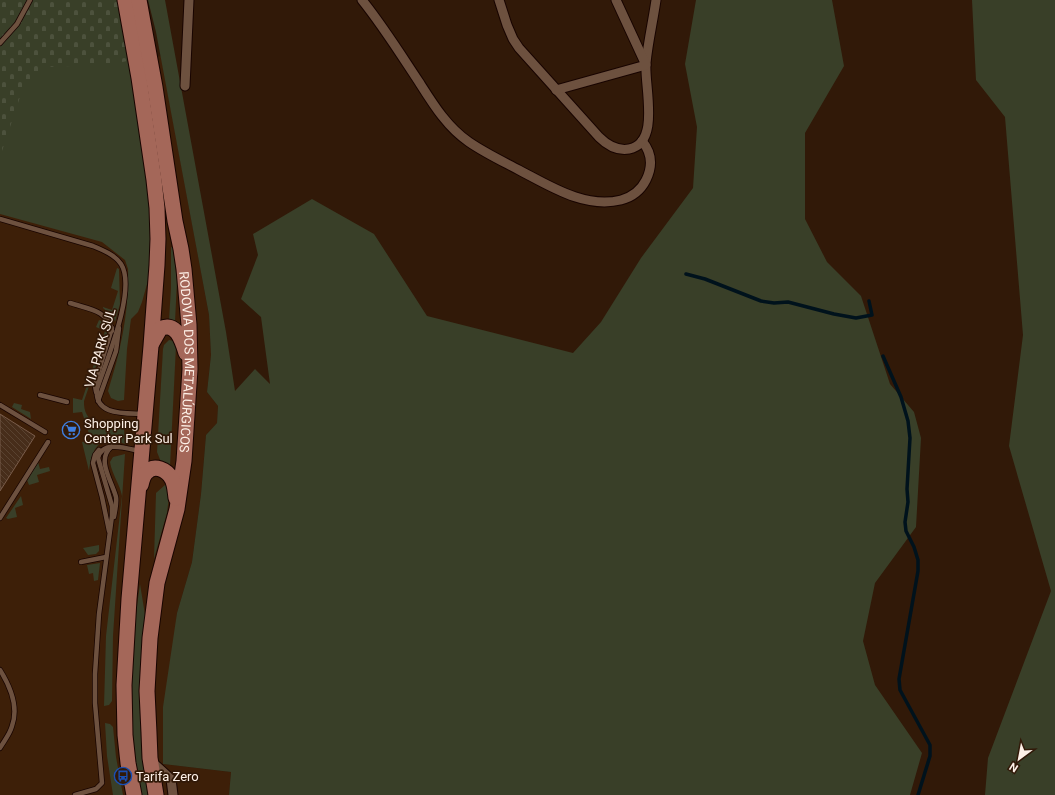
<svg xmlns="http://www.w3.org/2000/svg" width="1055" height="795" viewBox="0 0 1055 795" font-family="Roboto,sans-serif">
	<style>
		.built { fill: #3d1f08 }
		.grass { fill: #393f28 }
		.cemetery { fill: url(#cemetery-stones) }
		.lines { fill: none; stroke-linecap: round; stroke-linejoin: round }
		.stream { stroke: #00121c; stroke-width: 3.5 }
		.building { fill: url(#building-back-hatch); stroke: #795c4a }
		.lane-casing { stroke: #180400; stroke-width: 6 }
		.street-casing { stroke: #180400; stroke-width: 11 }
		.primary-casing { stroke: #180400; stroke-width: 17 }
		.lane { stroke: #6d513f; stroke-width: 4.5 }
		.street { stroke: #6d513f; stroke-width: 9 }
		.primary { stroke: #a46759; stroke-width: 15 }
		.labels { text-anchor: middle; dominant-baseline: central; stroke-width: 3.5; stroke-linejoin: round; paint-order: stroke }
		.street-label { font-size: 13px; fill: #fdf0e7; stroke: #311908 }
		.poi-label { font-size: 13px; fill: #fdf0e7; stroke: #311908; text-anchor: start }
	</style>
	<defs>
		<pattern id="cemetery-stones" width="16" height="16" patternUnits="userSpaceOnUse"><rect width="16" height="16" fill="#393f28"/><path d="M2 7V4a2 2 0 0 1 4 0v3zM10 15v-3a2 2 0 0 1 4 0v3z" fill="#4d523d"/></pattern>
		<pattern id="building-back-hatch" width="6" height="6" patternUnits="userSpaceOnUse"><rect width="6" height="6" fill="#472d1a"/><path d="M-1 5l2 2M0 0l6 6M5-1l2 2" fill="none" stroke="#594230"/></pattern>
	</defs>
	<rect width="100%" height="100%" fill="#311908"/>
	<!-- built -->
	<polygon class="built" points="161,56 209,315 211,355 207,392 218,406 217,423 206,435 201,494 192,562 177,613 163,764 231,772 229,795 0,795 0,157 121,63"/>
	<!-- grass -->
	<g class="grass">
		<path d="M119 0 141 135 150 212 151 255 149 277 142 302 138 312 131 319 127 349 124 400 118 401 111 398 108 391C121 350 129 313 128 269L125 260 102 242 0 214V55Z"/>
		<polygon points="148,0 165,0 226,332 235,391 255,369 270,384 261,317 241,299 258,255 253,234 312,199 374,234 427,316 573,353 601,322 641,258 693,188 697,127 685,64 696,0 832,0 844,66 805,133 805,219 827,262 861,296 890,384 914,412 921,438 916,527 875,583 863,641 875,685 922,753 910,795 229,795 231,772 163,764 163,707 177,613 192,562 201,494 206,435 217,423 218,406 207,392 211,355 209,315 156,32"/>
		<polygon points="972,0 1055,0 1055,795 985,795 988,758 1051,591 1009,446 1023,335 1005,117 976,80"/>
		<polygon points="171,247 173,248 177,281 175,322 169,320 171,288"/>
		<polygon points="117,268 119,269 120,304 115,322 113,317 103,308 103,307 112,310 118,291 111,288"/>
		<path d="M99 320 103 322 107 328 108 331 84 401C83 425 106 429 124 428L125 444C100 434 92 447 89 471L82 442 91 440 82 412 73 413V398L82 400 105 331 96 327Z"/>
		<polygon points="169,340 174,341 176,346 170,466 161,462 157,452 163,349 164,345"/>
		<polygon points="14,403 22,405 21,409 30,412 31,419 12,407"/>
		<path d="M125 454 113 636 112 701 109 705 104 706 106 636 122 496C120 484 112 475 110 462L113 457Z"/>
		<polygon points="38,462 40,469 49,467 50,471 37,475 39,482 29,485 27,480"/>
		<polygon points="165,483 170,489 167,513 154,559 156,493 165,485"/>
		<polygon points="21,496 23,505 15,508 17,517 8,519 6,518"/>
		<polygon points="99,545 99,551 96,554 88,555 83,548"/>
		<polygon points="100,563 98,580 94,581 93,573 89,574 87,565"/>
		<path d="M140 584 146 621 152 795H142C139 781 135 767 133 753 127 697 132 640 140 584Z"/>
		<polygon points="105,723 110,724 113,727 116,757 123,795 113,795 107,756"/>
	</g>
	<!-- cemetery -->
	<path class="cemetery" d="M0 0H119L131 60 114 64 50 67C36 70 27 84 20 97L0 157Z"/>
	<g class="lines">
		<!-- stream -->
		<g class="stream">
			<polyline points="686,274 705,279 761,301 774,303 788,302 834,314 856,318 872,315 869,301"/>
			<polyline points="883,356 901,397 908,421 910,438 907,489 908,502 905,522 906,531 914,547 918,560 918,571 899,679 900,690 930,745 930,756 918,795"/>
		</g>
	</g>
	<!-- building -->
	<polygon class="building" points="0,414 35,436 0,491"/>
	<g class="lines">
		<defs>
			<g id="lane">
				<polyline points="0,43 17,24 30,0"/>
				<path d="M0 219 93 246C103 250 115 255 121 264 137 289 106 362 97 389 94 416 125 413 144 414"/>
				<path d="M70 303C88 309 108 310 112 331"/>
				<polyline points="96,392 95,386 96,380 112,328"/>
				<polyline points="40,395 67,402"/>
				<polyline points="98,401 116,351 119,328"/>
				<polyline points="0,405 45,432"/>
				<path d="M111 447C96 460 112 481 116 497 117 504 115 510 114 517"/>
				<polyline points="99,450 95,455 93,463 102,497 109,531"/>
				<polyline points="0,518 48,442"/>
				<polyline points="81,562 106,557"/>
				<path d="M0 670C10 686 19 707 12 726 10 734 4 741 0 748"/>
				<path d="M75 795 96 789 102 783 95 703V674L99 614 112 516V506L98 458C102 440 126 448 139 451"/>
			</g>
			<g id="street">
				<path d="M362 0C383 26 401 55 419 82 433 104 447 127 469 142 485 153 502 161 519 170 550 186 585 209 621 200 632 197 641 190 646 180 653 166 652 153 642 141"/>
				<path d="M499 0 507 25 513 39 519 48 599 137C607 145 617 151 629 149 661 143 644 86 646 63 648 42 653 21 656 0"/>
				<polyline points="185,86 189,0"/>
				<polyline points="556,90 646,65 616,0"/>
				<polyline points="151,761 171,779 173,795"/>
			</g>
			<g id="primary">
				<polyline points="125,0 139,78 154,180 157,208 158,239 157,265 151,346 129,599 124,685 125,735 128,763 134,795"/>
				<path id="s1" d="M139 0 155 87 175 221 181 249 184 269 189 325 190 369 184 461 177 509 157 583 150 638 147 691 149 733 150 758 156 795"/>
				<path d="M152 343 160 329C176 321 182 340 186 353"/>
				<path d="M141 485C142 481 143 476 146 473 154 463 167 470 172 479 175 485 175 491 176 498"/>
			</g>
		</defs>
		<!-- lane casing -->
		<use href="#lane" class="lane-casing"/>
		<!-- street casing -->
		<use href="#street" class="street-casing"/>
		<!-- primary casing -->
		<use href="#primary" class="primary-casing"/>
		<!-- lane -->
		<use href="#lane" class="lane"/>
		<!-- street -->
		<use href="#street" class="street"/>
		<!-- primary -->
		<use href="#primary" class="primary"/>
	</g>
	<!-- icons -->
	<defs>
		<symbol id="supermarket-ring" viewBox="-11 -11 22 22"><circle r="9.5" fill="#311908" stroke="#3f7fe0" stroke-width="1.5"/><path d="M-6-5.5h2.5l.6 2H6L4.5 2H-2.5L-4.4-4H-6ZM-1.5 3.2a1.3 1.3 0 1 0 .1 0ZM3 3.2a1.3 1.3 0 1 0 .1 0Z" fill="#3f7fe0"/></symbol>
		<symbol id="bus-ring" viewBox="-11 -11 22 22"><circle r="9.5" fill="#311908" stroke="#1a4fb4" stroke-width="1.5"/><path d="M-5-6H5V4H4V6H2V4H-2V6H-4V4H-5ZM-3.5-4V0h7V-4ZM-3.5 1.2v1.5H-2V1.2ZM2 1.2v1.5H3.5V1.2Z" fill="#1a4fb4"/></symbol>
	</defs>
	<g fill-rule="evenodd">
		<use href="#supermarket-ring" x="61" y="420" width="20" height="20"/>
		<use href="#bus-ring" x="113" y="766" width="20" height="20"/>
	</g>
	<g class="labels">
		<!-- street labels -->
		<g class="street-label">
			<text transform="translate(100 348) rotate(-74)">VIA PARK SUL</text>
			<text stroke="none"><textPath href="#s1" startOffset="366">RODOVIA DOS METALÚRGICOS</textPath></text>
		</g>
		<!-- poi labels -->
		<g class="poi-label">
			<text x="84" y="423">Shopping<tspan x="84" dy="15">Center Park Sul</tspan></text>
			<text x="136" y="776">Tarifa Zero</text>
		</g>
	</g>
	<!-- north arrow -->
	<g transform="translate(1019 759) rotate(212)" stroke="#311908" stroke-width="3" paint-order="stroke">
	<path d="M0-3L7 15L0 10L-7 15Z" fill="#fdf0e7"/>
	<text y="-6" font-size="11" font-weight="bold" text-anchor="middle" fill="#fdf0e7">N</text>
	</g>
</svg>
